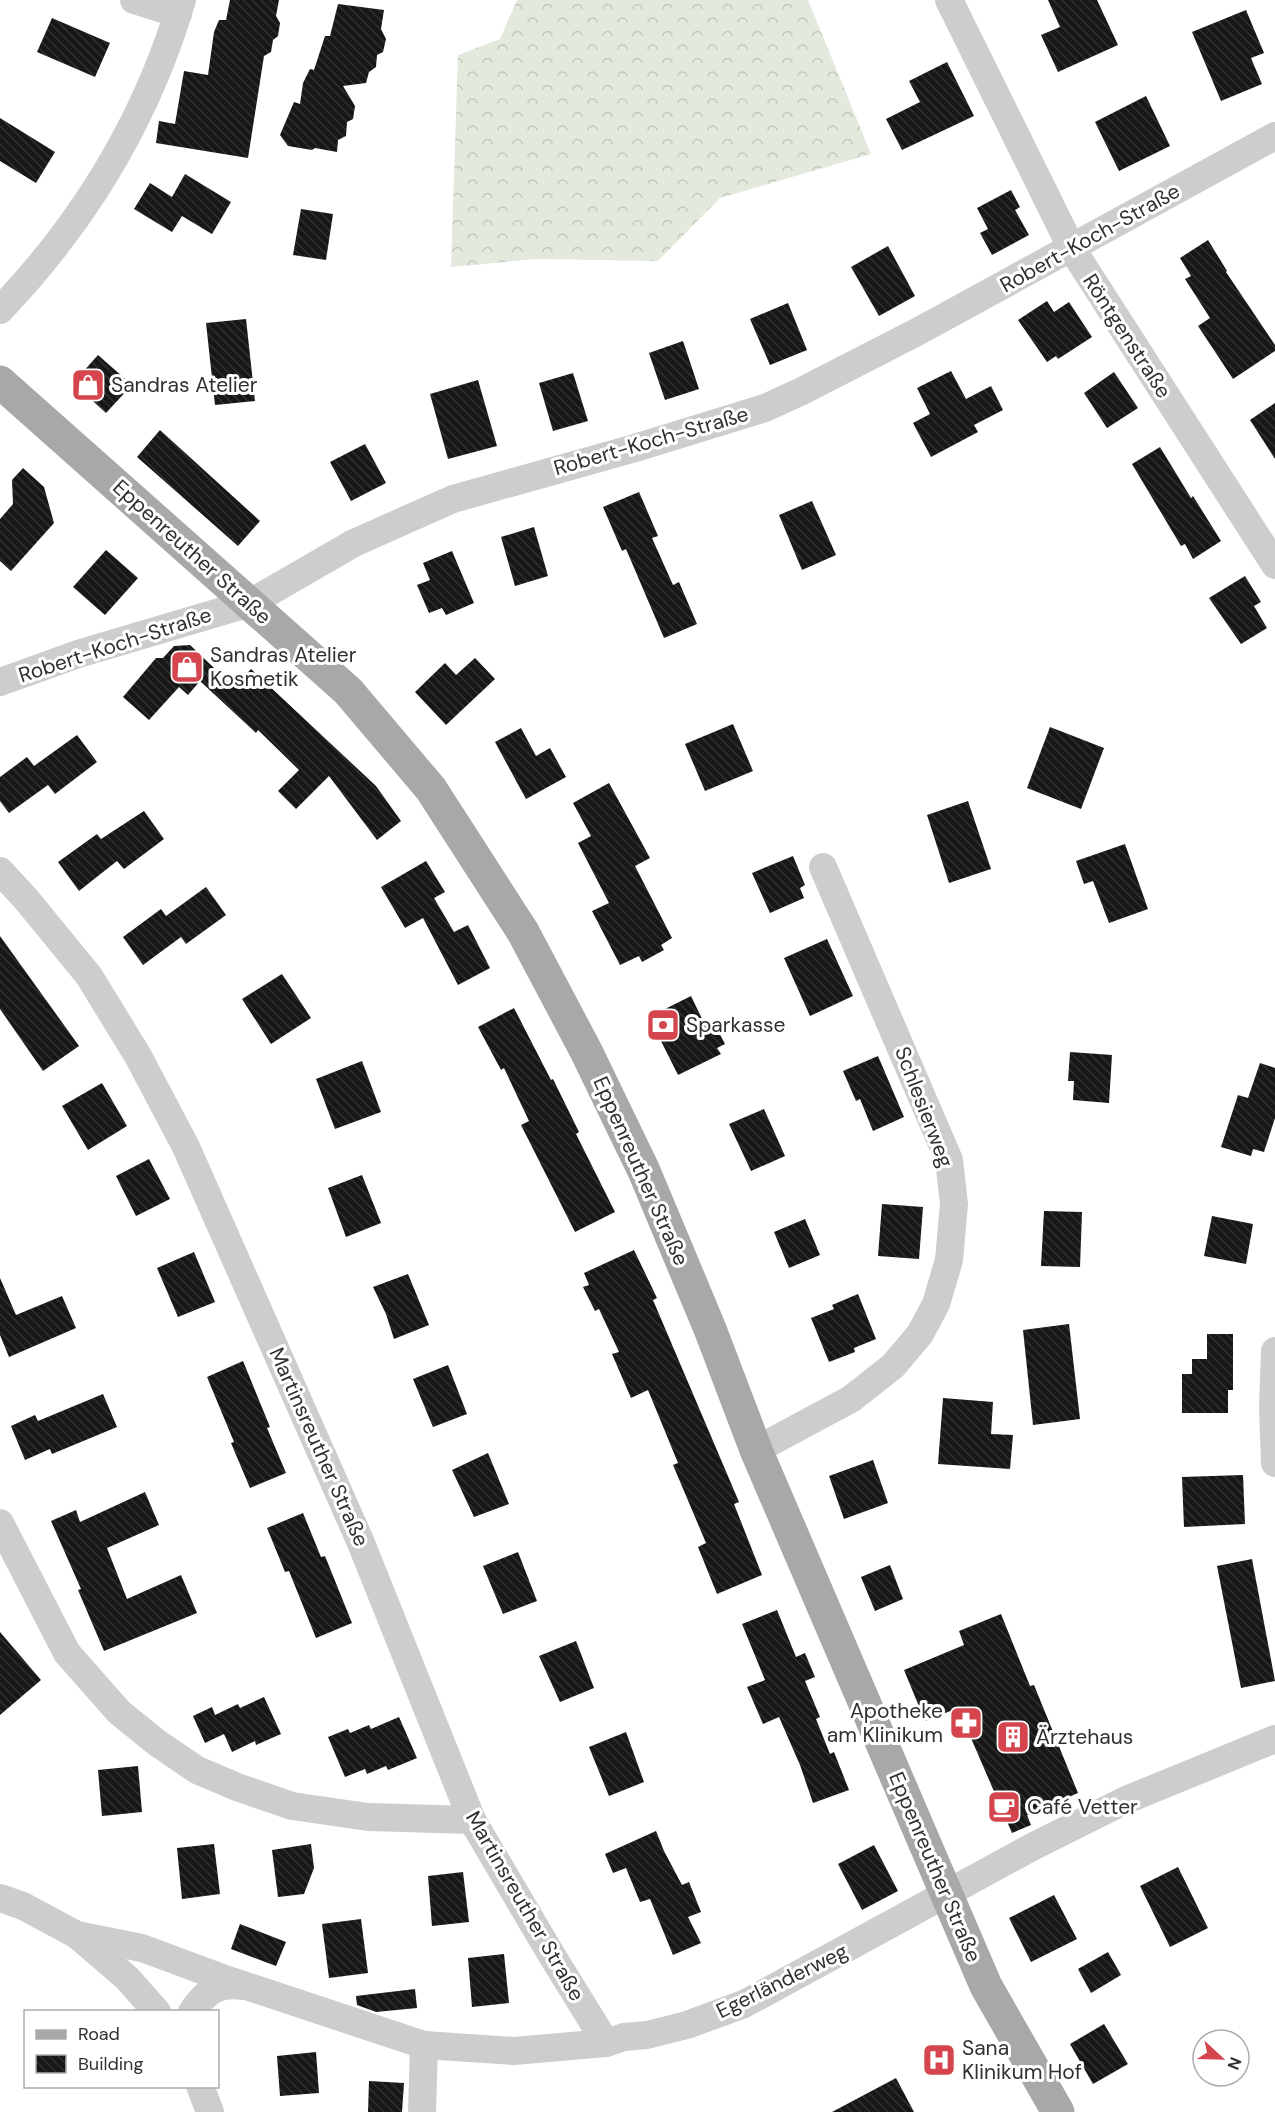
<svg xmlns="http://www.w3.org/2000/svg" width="1275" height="2112" viewBox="0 0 1275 2112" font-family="'DM Sans',sans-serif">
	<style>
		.forest { fill: url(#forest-crowns) }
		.building { fill: url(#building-back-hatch) }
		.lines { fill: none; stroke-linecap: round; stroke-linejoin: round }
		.minor { stroke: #cdcdcd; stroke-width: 28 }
		.major { stroke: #a8a8a8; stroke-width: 33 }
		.labels { text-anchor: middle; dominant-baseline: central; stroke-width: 6; stroke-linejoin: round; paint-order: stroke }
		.street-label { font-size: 21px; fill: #303030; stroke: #fff }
		.poi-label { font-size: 21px; fill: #303030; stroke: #fff; text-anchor: start }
	</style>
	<defs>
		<pattern id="forest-crowns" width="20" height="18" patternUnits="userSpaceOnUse" patternTransform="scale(1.5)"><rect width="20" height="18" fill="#e3e9dd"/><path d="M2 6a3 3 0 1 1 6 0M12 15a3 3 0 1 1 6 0" fill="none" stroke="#c3c8be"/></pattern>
		<pattern id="building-back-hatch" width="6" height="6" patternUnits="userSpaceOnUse" patternTransform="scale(1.5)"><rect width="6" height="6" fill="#171717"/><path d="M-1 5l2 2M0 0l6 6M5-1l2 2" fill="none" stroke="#303030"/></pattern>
	</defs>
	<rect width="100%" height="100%" fill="#fff"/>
	<!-- forest -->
	<polygon class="forest" points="517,0 808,0 871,154 720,198 658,261 537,259 451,267 458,55 500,39"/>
	<!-- building -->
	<g class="building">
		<polygon points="230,0 279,0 276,16 280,23 278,36 273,40 271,52 264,56 248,158 156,143 159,121 175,124 184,71 208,75 214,32 219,20 226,20"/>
		<polygon points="1048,0 1097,0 1118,45 1058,72 1041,35 1060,27"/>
		<polygon points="338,4 384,10 381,29 386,39 383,52 377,55 376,67 369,72 366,83 343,86 355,106 353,119 347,122 346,136 338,140 337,152 315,148 312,150 288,146 280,135 294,102 300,104 303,83 310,69 314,70 325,36 330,36"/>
		<polygon points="1246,10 1264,53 1251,58 1262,84 1221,101 1192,32"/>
		<polygon points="52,18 110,43 95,77 37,52"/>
		<polygon points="947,62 974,116 902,150 886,119 920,102 909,81"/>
		<polygon points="1146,96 1170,146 1119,171 1095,122"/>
		<polygon points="0,118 55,152 36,183 0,161"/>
		<polygon points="185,174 231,202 212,234 182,216 172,232 134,209 150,183 172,197"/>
		<polygon points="1011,190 1020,207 1015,210 1029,235 992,255 980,233 988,229 977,208"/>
		<polygon points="301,209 333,214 326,260 293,255"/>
		<polygon points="1208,240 1227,271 1226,272 1275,345 1275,351 1233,379 1198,326 1210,318 1185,279 1191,276 1180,258"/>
		<polygon points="888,246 915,296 879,316 851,267"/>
		<polygon points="1047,301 1054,312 1069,302 1092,337 1058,359 1056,356 1047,362 1018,320"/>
		<polygon points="788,303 807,350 770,365 750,319"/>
		<polygon points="246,319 255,401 215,405 206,323"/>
		<polygon points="683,341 699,389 665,400 649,353"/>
		<polygon points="98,355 132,385 106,413 73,383"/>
		<polygon points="951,371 966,399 991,386 1003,410 974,425 978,432 931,457 913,423 930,414 917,388"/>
		<polygon points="1114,372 1138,408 1107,428 1084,393"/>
		<polygon points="573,373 588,421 553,431 539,383"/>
		<polygon points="478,380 497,446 448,459 430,394"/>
		<polygon points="1275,403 1275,459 1250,420"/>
		<polygon points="160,430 260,521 238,546 137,457"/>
		<polygon points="365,444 386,483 351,501 330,462"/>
		<polygon points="1160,447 1191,498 1193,496 1221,541 1193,559 1185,544 1181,546 1132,464"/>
		<polygon points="23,468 44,487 54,523 11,571 0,561 0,519 13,504 12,480"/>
		<polygon points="639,492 658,536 652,538 673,585 679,582 697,624 664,638 626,549 622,551 603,507"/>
		<polygon points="812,501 836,555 802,570 779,515"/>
		<polygon points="534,527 548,576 515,586 501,537"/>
		<polygon points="106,550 138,578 105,615 73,587"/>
		<polygon points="452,551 474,603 446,615 442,608 429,613 417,585 430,580 423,563"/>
		<polygon points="1245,576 1261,602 1254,606 1267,628 1241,644 1209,598"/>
		<polygon points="190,645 234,687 251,669 376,786 401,821 377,840 329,776 296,809 278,791 299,770 258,730 256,733 200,681 188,695 179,687 149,720 123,697 156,658 163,658 174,646"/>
		<polygon points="475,658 495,679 446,725 415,692 445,663 456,675"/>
		<polygon points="733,724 753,771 705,791 685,744"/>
		<polygon points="1050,727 1104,748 1081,809 1027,788"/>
		<polygon points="521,728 536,756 550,748 566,777 526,799 495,742"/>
		<polygon points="77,735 97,762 55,794 48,785 9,813 0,801 0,777 27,757 34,766"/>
		<polygon points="609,783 650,858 635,866 672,938 661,945 664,950 642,962 639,956 620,965 592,911 609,903 578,843 591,836 573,803"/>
		<polygon points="968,801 991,869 949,883 927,815"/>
		<polygon points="144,811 164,839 124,869 117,861 79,891 58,862 97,834 101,839"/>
		<polygon points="1125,844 1148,909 1109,923 1093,881 1084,884 1076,861"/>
		<polygon points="793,856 805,885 800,888 804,898 770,913 752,873"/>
		<polygon points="426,861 445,892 434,898 454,932 468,925 490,968 458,985 423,918 405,928 381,887"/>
		<polygon points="206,887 226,915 186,944 181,937 143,965 123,937 161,909 166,916"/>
		<polygon points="0,936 79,1046 43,1071 0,1009"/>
		<polygon points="827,939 853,996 810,1016 784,958"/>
		<polygon points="282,974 311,1018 271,1044 242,999"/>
		<polygon points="691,996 707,1029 715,1025 725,1044 717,1048 721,1054 678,1075 649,1017"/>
		<polygon points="514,1008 551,1080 553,1079 579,1132 576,1134 615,1212 575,1232 521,1125 529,1121 504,1068 501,1070 478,1027"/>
		<polygon points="1070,1052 1112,1055 1109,1103 1073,1100 1074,1081 1068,1081"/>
		<polygon points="878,1056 904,1117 873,1131 860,1099 856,1101 843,1071"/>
		<polygon points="362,1061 381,1112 335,1129 316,1079"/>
		<polygon points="1260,1063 1275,1068 1275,1118 1264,1152 1253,1149 1251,1156 1221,1147 1238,1095 1248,1098"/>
		<polygon points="102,1083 127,1126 88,1150 62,1106"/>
		<polygon points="764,1109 785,1156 751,1171 729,1124"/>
		<polygon points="149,1159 170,1199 136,1216 116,1176"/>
		<polygon points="362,1175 381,1223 346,1237 328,1188"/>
		<polygon points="882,1204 923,1207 919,1259 878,1256"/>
		<polygon points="1044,1211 1082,1212 1080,1267 1041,1266"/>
		<polygon points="1212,1216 1253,1224 1246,1264 1204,1256"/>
		<polygon points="805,1219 820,1255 789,1268 774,1232"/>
		<polygon points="634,1250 657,1298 653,1300 739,1502 734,1504 762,1575 717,1594 698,1547 706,1543 673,1465 678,1463 648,1390 631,1398 612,1354 619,1352 599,1309 595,1311 583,1287 589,1285 584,1273"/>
		<polygon points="194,1252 215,1302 178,1317 157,1268"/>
		<polygon points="408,1274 429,1325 394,1339 386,1314 373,1287"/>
		<polygon points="0,1278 16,1315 62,1296 76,1328 9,1357 0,1335"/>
		<polygon points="858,1294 876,1339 854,1348 855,1352 829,1362 811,1318 834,1309 832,1305"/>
		<polygon points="1069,1324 1080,1419 1033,1425 1023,1330"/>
		<polygon points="1207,1334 1233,1334 1233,1390 1228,1390 1228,1413 1182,1413 1182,1374 1192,1374 1192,1359 1207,1359"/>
		<polygon points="243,1361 270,1427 267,1428 286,1473 250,1488 231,1443 234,1442 207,1377"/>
		<polygon points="448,1365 467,1414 433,1427 413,1379"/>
		<polygon points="103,1394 117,1427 52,1454 50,1449 25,1460 11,1426 35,1415 38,1421"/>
		<polygon points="943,1398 993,1402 991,1434 1013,1435 1010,1469 938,1464"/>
		<polygon points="488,1453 509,1504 474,1517 452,1470"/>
		<polygon points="873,1460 888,1503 844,1519 829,1476"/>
		<polygon points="1243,1475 1245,1524 1184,1527 1182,1477"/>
		<polygon points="145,1492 159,1525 107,1548 127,1599 181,1575 197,1613 104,1651 78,1590 81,1589 51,1521 76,1510 80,1522"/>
		<polygon points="303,1513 321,1557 325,1556 352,1623 316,1638 289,1571 285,1572 267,1528"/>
		<polygon points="518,1552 537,1601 503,1614 483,1566"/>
		<polygon points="1252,1559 1275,1681 1241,1688 1217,1566"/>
		<polygon points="890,1565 903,1599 875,1611 861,1577"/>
		<polygon points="777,1610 796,1657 805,1653 815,1677 805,1681 820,1717 816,1719 830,1754 834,1752 849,1790 813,1803 800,1765 779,1717 763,1724 747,1687 765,1680 742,1624"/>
		<polygon points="1001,1614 1030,1686 1034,1685 1078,1793 1027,1815 1031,1825 1012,1833 958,1708 925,1721 904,1670 964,1645 959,1631"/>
		<polygon points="0,1632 41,1680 0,1715"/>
		<polygon points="576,1641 594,1688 560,1702 539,1656"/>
		<polygon points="264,1697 281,1734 256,1745 255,1741 232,1752 224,1734 205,1743 193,1716 212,1707 215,1715 238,1704 240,1708"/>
		<polygon points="399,1717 417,1758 388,1770 386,1766 367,1774 365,1769 345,1777 328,1737 348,1729 350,1733 369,1725 371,1729"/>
		<polygon points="626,1732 644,1782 609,1796 589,1747"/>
		<polygon points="138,1766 142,1812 102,1816 98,1770"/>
		<polygon points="656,1831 664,1851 682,1885 689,1882 701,1912 688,1917 701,1943 673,1955 650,1899 640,1902 626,1868 613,1873 605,1854"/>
		<polygon points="214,1844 220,1894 182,1899 177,1848"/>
		<polygon points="311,1844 314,1868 304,1894 278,1897 272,1850"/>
		<polygon points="874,1845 898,1891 862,1910 838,1864"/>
		<polygon points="1178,1867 1208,1928 1170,1947 1140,1886"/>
		<polygon points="463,1872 469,1922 432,1926 428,1876"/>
		<polygon points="1054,1895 1077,1939 1031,1962 1009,1918"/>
		<polygon points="361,1919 368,1973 329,1978 322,1924"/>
		<polygon points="240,1924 286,1942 276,1966 231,1949"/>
		<polygon points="1108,1952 1121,1975 1091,1993 1078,1969"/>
		<polygon points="504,1954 509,2003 472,2007 468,1958"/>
		<polygon points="415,1989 417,2008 376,2012 357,2005 356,1996"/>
		<polygon points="1104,2024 1128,2064 1093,2084 1070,2044"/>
		<polygon points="316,2052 319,2093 280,2096 277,2056"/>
		<polygon points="896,2078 914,2112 832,2112"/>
		<polygon points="369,2081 404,2083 402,2112 368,2112"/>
	</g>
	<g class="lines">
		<!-- minor -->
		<g class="minor">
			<polyline points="134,0 178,14"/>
			<polyline points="949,0 1072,249 1275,565"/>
			<path d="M0 310C86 220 147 119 182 0"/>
			<polyline points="0,682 78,654 250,603 354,543 453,499 635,448 765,408 802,391 917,332 1275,136"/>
			<polyline points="0,871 26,899 89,976 138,1056 186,1147 361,1543 472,1820 551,1954 606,2043"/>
			<polyline points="1275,1351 1273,1408 1275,1463"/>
			<polyline points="756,1450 851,1399 893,1366 920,1334 936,1304 949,1260 954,1204 949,1160 823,867"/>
			<polyline points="0,1523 67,1653 119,1712 156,1742 197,1770 237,1787 292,1806 368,1817 472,1820"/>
			<polyline points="0,1898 23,1906 77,1935 127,1978 157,2012"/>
			<polyline points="77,1935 142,1948 228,1980 424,2045 514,2051 606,2043 624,2037 647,2035 687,2025 744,2004 1032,1847 1126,1800 1275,1739"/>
			<path d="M192 2012C205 1992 218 1982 243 1986"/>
			<polyline points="200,2086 210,2112"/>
			<polyline points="422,2112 424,2045"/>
		</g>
		<!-- major -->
		<polyline class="major" points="0,382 348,691 431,789 523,932 586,1051 644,1171 710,1329 756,1450 986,1986 1058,2112"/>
	</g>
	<!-- icons -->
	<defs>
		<symbol id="shop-square" viewBox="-11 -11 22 22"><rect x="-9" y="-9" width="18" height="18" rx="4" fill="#d5454e" stroke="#fff"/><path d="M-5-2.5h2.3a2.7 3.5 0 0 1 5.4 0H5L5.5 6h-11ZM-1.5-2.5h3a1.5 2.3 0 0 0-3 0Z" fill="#fff"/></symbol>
		<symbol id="bank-square" viewBox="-11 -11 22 22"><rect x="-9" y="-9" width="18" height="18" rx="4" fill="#d5454e" stroke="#fff"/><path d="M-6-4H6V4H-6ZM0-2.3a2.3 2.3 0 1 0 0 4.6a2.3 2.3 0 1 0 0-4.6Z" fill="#fff"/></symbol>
		<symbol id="pharmacy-square" viewBox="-11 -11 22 22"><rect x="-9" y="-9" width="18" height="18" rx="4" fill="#d5454e" stroke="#fff"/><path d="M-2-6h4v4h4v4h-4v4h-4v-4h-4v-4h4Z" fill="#fff"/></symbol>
		<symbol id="building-square" viewBox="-11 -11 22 22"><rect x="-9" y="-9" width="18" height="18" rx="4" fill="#d5454e" stroke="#fff"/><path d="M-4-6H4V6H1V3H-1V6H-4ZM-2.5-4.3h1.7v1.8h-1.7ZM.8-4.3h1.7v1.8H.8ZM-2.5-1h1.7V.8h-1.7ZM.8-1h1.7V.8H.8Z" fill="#fff"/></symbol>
		<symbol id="cafe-square" viewBox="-11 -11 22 22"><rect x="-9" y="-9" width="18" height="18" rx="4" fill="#d5454e" stroke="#fff"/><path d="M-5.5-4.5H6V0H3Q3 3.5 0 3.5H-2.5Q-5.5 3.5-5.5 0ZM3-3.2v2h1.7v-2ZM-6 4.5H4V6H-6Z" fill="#fff"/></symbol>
		<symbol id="hospital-square" viewBox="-11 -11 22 22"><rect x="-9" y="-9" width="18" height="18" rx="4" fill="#d5454e" stroke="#fff"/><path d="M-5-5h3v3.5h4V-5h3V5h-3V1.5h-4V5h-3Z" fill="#fff"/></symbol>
	</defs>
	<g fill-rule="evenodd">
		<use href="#shop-square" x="69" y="366" width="38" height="38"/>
		<use href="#shop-square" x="168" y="648" width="38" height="38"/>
		<use href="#bank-square" x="644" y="1006" width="38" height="38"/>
		<use href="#pharmacy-square" x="947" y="1704" width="38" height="38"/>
		<use href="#building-square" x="994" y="1718" width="38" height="38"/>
		<use href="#cafe-square" x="985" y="1788" width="38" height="38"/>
		<use href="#hospital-square" x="920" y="2041" width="38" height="38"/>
	</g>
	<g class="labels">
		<!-- street labels -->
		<g class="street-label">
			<text transform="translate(1090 238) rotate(-29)">Robert-Koch-Straße</text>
			<text transform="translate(1127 336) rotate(57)">Röntgenstraße</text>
			<text transform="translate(651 441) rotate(-16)">Robert-Koch-Straße</text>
			<text transform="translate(192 552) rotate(42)">Eppenreuther Straße</text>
			<text transform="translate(115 645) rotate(-18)">Robert-Koch-Straße</text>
			<text transform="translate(924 1107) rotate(69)">Schlesierweg</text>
			<text transform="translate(641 1171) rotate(66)">Eppenreuther Straße</text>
			<text transform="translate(319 1447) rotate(66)">Martinsreuther Straße</text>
			<text transform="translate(935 1867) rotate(67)">Eppenreuther Straße</text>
			<text transform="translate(525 1906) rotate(60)">Martinsreuther Straße</text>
			<text transform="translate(782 1981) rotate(-26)">Egerländerweg</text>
		</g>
		<!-- poi labels -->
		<g class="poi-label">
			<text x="111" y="385">Sandras Atelier</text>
			<text x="210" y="655">Sandras Atelier<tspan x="210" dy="24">Kosmetik</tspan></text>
			<text x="686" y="1025">Sparkasse</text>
			<text x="943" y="1711" text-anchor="end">Apotheke<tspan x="943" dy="24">am Klinikum</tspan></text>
			<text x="1036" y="1737">Ärztehaus</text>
			<text x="1027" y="1807">Café Vetter</text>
			<text x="962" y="2048">Sana<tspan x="962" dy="24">Klinikum Hof</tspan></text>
		</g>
	</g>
	<!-- legend -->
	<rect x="24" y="2010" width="195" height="78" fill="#ffffff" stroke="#acacac" stroke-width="1.5"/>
	<rect x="36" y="2030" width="30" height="9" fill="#a8a8a8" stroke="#acacac" stroke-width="1.5"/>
	<text x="78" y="2040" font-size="18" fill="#303030">Road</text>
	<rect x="36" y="2055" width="30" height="18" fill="url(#building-back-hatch)" stroke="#acacac" stroke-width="1.5"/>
	<text x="78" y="2070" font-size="18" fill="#303030">Building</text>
	<!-- north arrow -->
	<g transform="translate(1221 2058) rotate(112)"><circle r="28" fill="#ffffff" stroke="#acacac" stroke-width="1.5"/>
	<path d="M0-4.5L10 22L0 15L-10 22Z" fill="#d5454e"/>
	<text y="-9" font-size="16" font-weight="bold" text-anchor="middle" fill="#303030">N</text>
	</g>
</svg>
